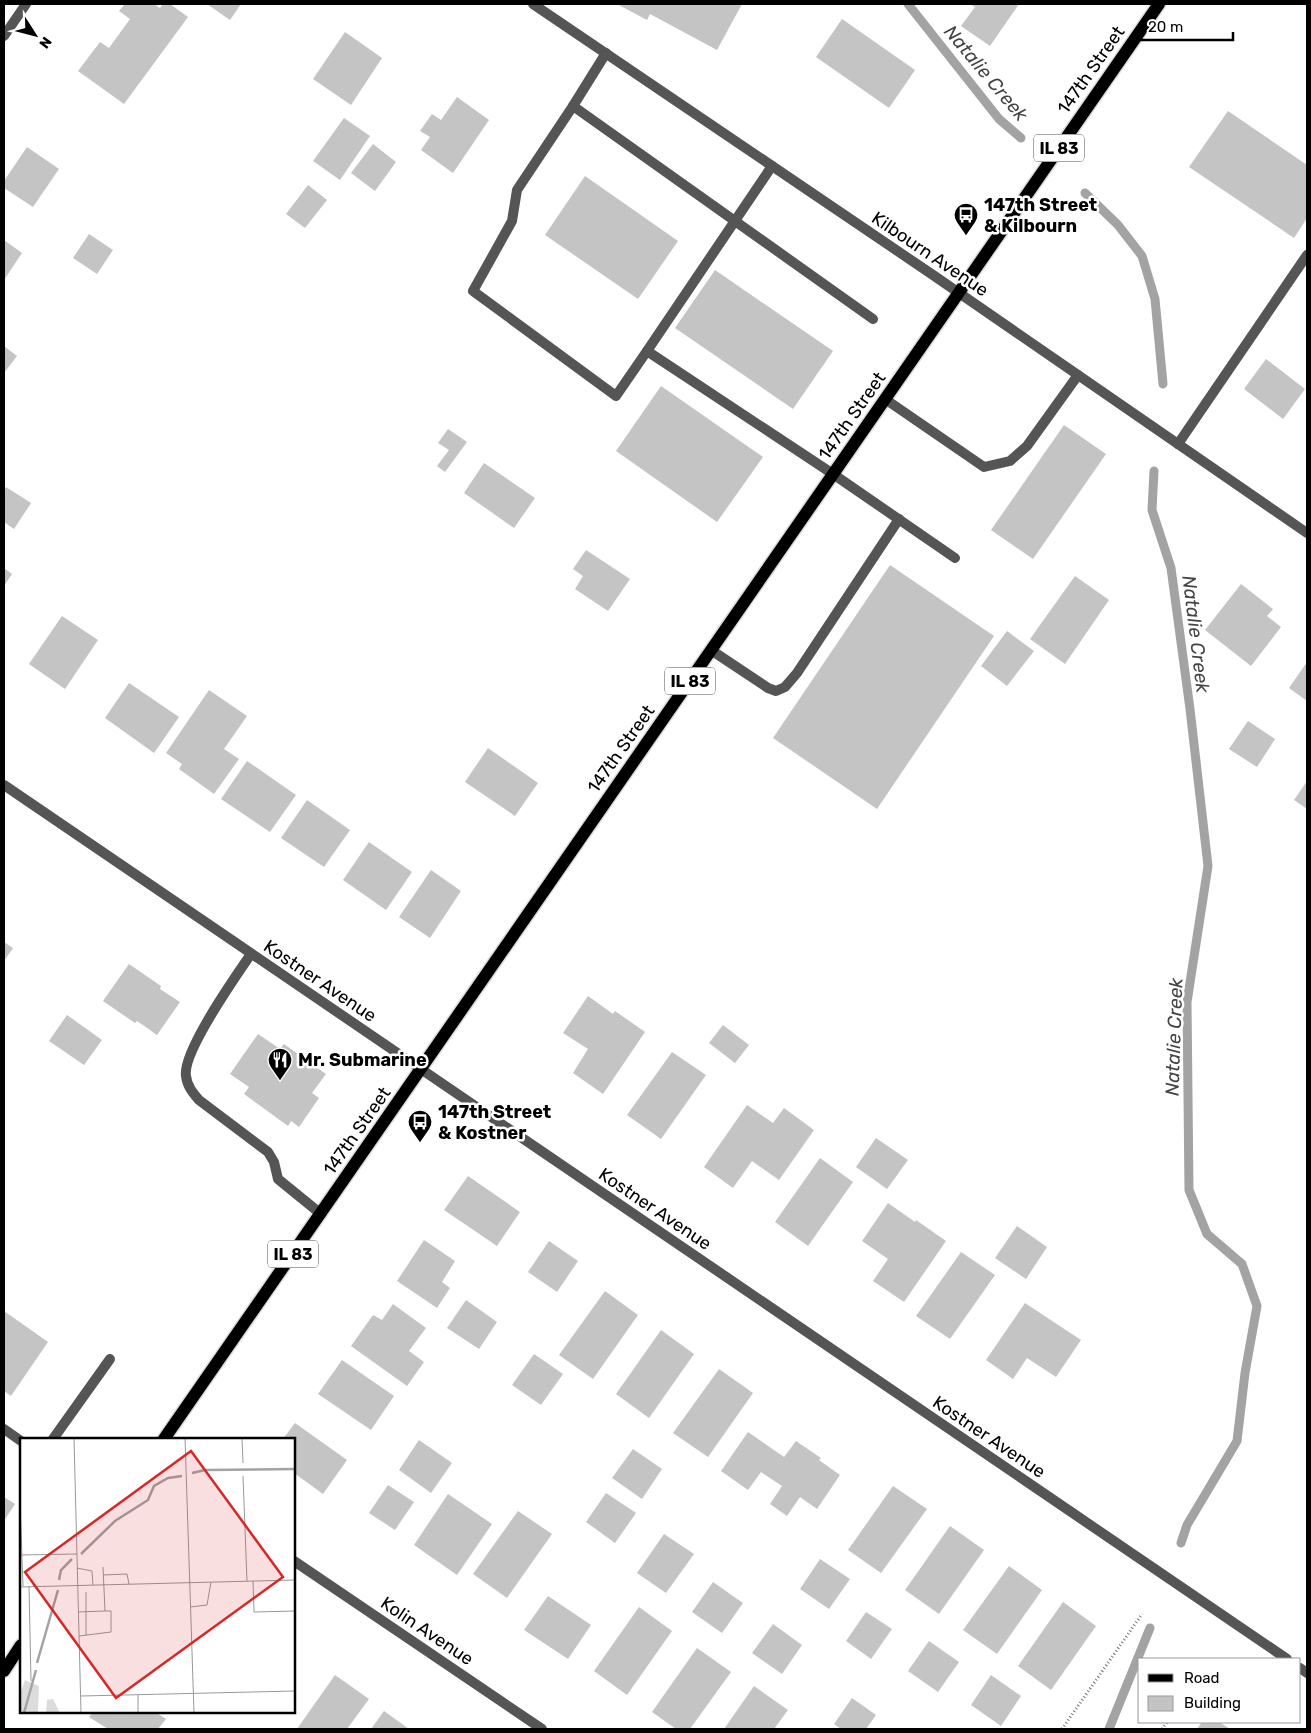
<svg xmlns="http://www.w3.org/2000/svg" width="1311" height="1733" viewBox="0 0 1311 1733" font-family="Rubik,sans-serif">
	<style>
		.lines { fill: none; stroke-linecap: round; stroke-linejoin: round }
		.stream { stroke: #a3a3a3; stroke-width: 9 }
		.building { fill: #c4c4c4 }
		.primary-casing { stroke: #dbdbdb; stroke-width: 15 }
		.path { stroke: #777; stroke-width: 3; stroke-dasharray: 1 2.5; stroke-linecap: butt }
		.lane { stroke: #555; stroke-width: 10 }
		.street { stroke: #555; stroke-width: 10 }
		.primary { stroke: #000; stroke-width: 12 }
		.labels { text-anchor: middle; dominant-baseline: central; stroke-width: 5; stroke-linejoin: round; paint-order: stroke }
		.shield { fill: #fff; stroke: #4c4c4c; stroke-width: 1 }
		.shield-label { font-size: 16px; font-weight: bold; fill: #000 }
		.street-label { font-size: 18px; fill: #000; stroke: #fff }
		.poi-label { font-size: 18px; font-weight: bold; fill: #000; stroke: #fff; text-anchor: start }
		.water-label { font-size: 19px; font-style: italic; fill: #444; stroke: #fff }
		.inset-river { fill: none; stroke: #a3a3a3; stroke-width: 2.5 }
		.inset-road { fill: none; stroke: #999; stroke-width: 1 }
		.view { fill: #d62828; fill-opacity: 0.15; stroke: #d62828; stroke-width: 2.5 }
		.inset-edge { fill: none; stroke: #000; stroke-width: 2.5 }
	</style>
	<rect width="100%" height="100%" fill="#fff"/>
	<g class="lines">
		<!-- stream -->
		<g class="stream">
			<polyline points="908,4 999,119 1021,138"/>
			<polyline points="1085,193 1118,225 1142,256 1155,299 1163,384"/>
			<polyline points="1154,471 1152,510 1171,568 1190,709 1208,866 1187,1002 1189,1190 1207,1234 1242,1264 1257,1306 1245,1373 1237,1441 1187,1525 1181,1543"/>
			<polyline points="1109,1729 1150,1628"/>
		</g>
	</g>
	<!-- building -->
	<g class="building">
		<polygon points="125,4 154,4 160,8 163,4 170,4 188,17 124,104 78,71 100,42 109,48 130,19 119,11"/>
		<polygon points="207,4 241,4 230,20"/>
		<polygon points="617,4 742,4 717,50 650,14 647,20"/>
		<polygon points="970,4 1019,4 990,46 961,26 975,7"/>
		<polygon points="842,19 915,70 889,108 816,57"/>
		<polygon points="345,32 382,58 351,105 313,79"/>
		<polygon points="457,97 489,120 453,173 421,150 430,137 420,131 432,114 441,120"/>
		<polygon points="1228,111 1307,165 1307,218 1294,238 1189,167"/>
		<polygon points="344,118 370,136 340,180 313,161"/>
		<polygon points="373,144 396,162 375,191 351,173"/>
		<polygon points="27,147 59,169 33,207 4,188 4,181"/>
		<polygon points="585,176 678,241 638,299 545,235"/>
		<polygon points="308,185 327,200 305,228 286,214"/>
		<polygon points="89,234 113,250 97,274 73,258"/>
		<polygon points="4,240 22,253 4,280"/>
		<polygon points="715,270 833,351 793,409 675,328"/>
		<polygon points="4,346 17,356 4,373"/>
		<polygon points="1266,359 1305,389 1283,419 1244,389"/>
		<polygon points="661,386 763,457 717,522 616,451"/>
		<polygon points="1064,425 1106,454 1033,559 991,530"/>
		<polygon points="448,429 467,442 445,472 437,466 449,450 438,443"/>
		<polygon points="484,463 535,498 514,528 464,493"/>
		<polygon points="6,487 31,503 14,529 4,522 4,491"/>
		<polygon points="586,550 630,579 608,611 575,589 583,576 573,569"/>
		<polygon points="890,565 994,636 877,809 773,738"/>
		<polygon points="4,568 12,574 4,586"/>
		<polygon points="1075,576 1109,600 1065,664 1030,639"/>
		<polygon points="1241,584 1273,609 1267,616 1281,627 1251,666 1205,630"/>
		<polygon points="62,616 98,640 65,689 29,664"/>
		<polygon points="1007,631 1034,651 1007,686 981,666"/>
		<polygon points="1307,662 1307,701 1289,688"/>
		<polygon points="129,683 179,717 154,753 105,718"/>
		<polygon points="209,690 247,716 224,749 239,759 214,794 179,769 182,764 166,753"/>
		<polygon points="1248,721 1275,739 1257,767 1229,749"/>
		<polygon points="488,748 538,783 515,816 465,782"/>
		<polygon points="247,761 296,795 270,832 221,799"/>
		<polygon points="1307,781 1307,809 1294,800"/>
		<polygon points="307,800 350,830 324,867 281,838"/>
		<polygon points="369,842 412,872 386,910 343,880"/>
		<polygon points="431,870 461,891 430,938 399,917"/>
		<polygon points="4,942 13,948 4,961"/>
		<polygon points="129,964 161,986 160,989 180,1002 157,1035 137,1021 135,1023 103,1001"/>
		<polygon points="588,996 613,1014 615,1011 645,1032 603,1094 573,1073 588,1049 563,1033"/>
		<polygon points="67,1015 102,1040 84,1065 49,1041"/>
		<polygon points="723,1025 749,1045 735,1063 709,1043"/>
		<polygon points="258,1034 280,1049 284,1044 326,1074 312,1093 319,1098 299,1127 291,1121 288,1126 244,1094 249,1087 230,1074"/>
		<polygon points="672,1052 706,1075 661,1139 627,1115"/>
		<polygon points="747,1105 773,1123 784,1108 814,1130 779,1180 752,1161 733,1188 704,1167"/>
		<polygon points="876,1138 908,1160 887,1189 856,1167"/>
		<polygon points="820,1158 853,1182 808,1246 775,1222"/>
		<polygon points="468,1176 520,1212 497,1246 444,1210"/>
		<polygon points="888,1203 915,1222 916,1220 946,1241 904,1302 873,1281 888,1259 862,1241"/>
		<polygon points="1017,1226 1047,1247 1026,1279 995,1258"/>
		<polygon points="424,1240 455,1261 442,1282 450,1288 437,1308 397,1281"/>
		<polygon points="549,1241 578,1261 557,1292 528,1272"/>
		<polygon points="961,1252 995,1275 950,1339 916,1316"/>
		<polygon points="605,1291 638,1315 593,1379 559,1355"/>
		<polygon points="466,1300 497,1322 479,1349 447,1328"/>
		<polygon points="1025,1303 1081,1340 1056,1377 1027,1358 1013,1379 986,1360"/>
		<polygon points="393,1304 426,1328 409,1351 424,1362 407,1386 351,1346 373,1315 382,1320"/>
		<polygon points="4,1311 48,1342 11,1396 4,1391"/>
		<polygon points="661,1330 694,1354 649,1418 616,1394"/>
		<polygon points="534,1354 563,1374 541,1405 512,1385"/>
		<polygon points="342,1360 394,1396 371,1430 318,1394"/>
		<polygon points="719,1369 753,1393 708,1457 673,1433"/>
		<polygon points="295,1423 347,1460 323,1494 294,1473 294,1439 283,1439"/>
		<polygon points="748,1432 784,1457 796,1441 821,1458 819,1460 840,1475 817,1509 800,1497 787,1516 770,1504 782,1486 761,1472 748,1490 721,1471"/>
		<polygon points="419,1440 452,1463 431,1493 399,1470"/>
		<polygon points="633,1449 662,1469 642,1499 612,1478"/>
		<polygon points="388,1485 414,1502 395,1530 369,1513"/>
		<polygon points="893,1486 927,1509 881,1573 848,1550"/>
		<polygon points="606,1493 636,1513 615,1543 586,1522"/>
		<polygon points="448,1494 492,1524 457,1575 414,1545"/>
		<polygon points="4,1497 15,1504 4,1521"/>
		<polygon points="518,1511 552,1534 507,1598 473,1574"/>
		<polygon points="950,1526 984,1550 939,1614 905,1590"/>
		<polygon points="664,1534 694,1554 666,1593 637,1573"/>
		<polygon points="820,1559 850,1579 829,1609 800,1589"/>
		<polygon points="1009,1566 1042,1590 997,1654 963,1630"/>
		<polygon points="713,1582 743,1603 722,1633 692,1612"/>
		<polygon points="548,1596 591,1625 568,1659 524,1630"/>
		<polygon points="1063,1602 1096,1626 1051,1690 1018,1666"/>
		<polygon points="639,1607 672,1631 627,1695 594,1671"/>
		<polygon points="866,1612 892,1629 871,1659 846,1641"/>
		<polygon points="773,1624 802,1645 782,1674 752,1653"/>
		<polygon points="929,1641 959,1662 938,1692 908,1671"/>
		<polygon points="697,1648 731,1672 690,1729 676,1729 652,1712"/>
		<polygon points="335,1675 369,1699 347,1729 297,1729"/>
		<polygon points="991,1675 1021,1696 1001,1726 971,1705"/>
		<polygon points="754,1686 788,1710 774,1729 724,1729"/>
		<polygon points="852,1698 876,1715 866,1729 841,1729 834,1724"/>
		<polygon points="384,1711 409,1729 371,1729"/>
		<polygon points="93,1712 155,1712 166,1719 158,1729 108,1729 89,1717"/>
		<polygon points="1202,1722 1219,1722 1230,1729 1197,1729"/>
	</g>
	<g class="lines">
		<defs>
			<g id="primary">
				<polyline points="164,1439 1159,4"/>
				<polyline points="4,1671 21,1645"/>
			</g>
		</defs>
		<!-- primary casing -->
		<use href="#primary" class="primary-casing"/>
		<!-- path -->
		<g class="path">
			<polyline points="1062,1729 1142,1614"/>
			<polyline points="1162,1729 1167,1722"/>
		</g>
		<!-- lane -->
		<g class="lane">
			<polyline points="606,53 573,106 517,190 512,221 473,291 616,396 647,351"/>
			<polyline points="573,106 873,319"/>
			<polyline points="772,166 647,351 833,474 955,558"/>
			<polyline points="885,399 984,467 1010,461 1027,446 1078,375"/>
			<polyline points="1178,444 1307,255"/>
			<polyline points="711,650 768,688 776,691 785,687 797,673 899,519"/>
			<path d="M251 954C236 976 182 1052 186 1076 187 1086 193 1093 199 1100L268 1152 274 1162 278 1179 321 1214"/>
			<polyline points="4,1429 21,1441"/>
			<polyline points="53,1439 110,1359"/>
		</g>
		<!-- street -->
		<g class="street">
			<polyline points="533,4 933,275 1307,533"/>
			<polyline points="4,36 26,4"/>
			<polyline points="4,785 1287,1659"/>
			<polyline points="294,1561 542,1729"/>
			<polyline points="1300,1668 1307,1673"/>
		</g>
		<!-- primary -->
		<use href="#primary" class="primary"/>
	</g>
	<!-- icons -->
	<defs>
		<symbol id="bus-pin" viewBox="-11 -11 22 30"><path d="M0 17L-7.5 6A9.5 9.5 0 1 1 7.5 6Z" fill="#000" stroke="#fff"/><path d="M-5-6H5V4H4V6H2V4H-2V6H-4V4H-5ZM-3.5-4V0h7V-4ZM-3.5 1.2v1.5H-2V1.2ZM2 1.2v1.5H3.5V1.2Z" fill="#fff"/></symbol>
		<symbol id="restaurant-pin" viewBox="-11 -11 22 30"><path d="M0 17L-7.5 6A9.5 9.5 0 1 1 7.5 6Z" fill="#000" stroke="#fff"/><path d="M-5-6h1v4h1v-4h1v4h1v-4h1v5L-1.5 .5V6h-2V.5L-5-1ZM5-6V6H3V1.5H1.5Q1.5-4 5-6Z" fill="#fff"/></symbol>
	</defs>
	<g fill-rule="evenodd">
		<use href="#bus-pin" x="952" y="201" width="28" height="38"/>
		<use href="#restaurant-pin" x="266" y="1046" width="28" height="38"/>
		<use href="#bus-pin" x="406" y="1108" width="28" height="38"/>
	</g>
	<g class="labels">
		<!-- shield labels -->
		<g class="shield">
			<rect x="1034" y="134.5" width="50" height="27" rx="4"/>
			<rect x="665" y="667.5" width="50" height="27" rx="4"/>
			<rect x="268" y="1240.5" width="50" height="27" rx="4"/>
		</g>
		<g class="shield-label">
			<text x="1059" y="148">IL 83</text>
			<text x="690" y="681">IL 83</text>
			<text x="293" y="1254">IL 83</text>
		</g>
		<!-- street labels -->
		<g class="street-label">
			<text transform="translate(1091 70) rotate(-55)">147th Street</text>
			<text transform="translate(930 254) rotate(34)">Kilbourn Avenue</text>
			<text transform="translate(852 416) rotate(-55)">147th Street</text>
			<text transform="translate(621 749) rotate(-55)">147th Street</text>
			<text transform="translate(320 981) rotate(34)">Kostner Avenue</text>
			<text transform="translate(357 1131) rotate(-55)">147th Street</text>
			<text transform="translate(655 1209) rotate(34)">Kostner Avenue</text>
			<text transform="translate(989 1437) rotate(34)">Kostner Avenue</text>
			<text transform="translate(427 1631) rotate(34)">Kolin Avenue</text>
		</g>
		<!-- poi labels -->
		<g class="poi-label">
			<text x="984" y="205">147th Street<tspan x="984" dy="21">&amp; Kilbourn</tspan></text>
			<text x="298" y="1060">Mr. Submarine</text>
			<text x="438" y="1112">147th Street<tspan x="438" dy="21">&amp; Kostner</tspan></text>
		</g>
		<!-- water labels -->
		<g class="water-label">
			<text transform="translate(986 73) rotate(50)">Natalie Creek</text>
			<text transform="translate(1196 634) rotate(83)">Natalie Creek</text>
			<text transform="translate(1174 1037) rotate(-88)">Natalie Creek</text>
		</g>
	</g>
	<!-- overview -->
	<g transform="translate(20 1438)">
		<rect width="275" height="275" fill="#fff"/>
		<path d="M5 242 19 248 18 275H0V256ZM33 261 40 275H26L27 262Z" fill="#dcdcdc"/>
		<path class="inset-river" d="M172 35 185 32 275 31M61 116 95 83 128 62 134 48 148 40 162 38M39 142 41 132 52 121M17 225 38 152M4 275 16 232"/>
		<path class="inset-road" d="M54 0 61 275M165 0 174 275M222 0 223 25M223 38 227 143M0 65 3 148M0 117 57 116M57 130 72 133 73 147M83 137 107 136 109 146M233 143 234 174 275 173M9 148 11 243M0 149 275 142M66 154V197M170 169 187 167 191 144M58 174 85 173 83 129M59 198 91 194V173H85M118 257V275M61 258 275 253"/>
		<path class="view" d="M171 13 263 139 96 260 5 134Z"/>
		<rect width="275" height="275" class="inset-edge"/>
	</g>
	<!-- border -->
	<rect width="1311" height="1733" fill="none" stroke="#000000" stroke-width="10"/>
	<!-- legend -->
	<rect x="1138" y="1658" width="162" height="65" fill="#ffffff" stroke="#999999"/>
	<rect x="1148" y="1674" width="25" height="8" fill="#000000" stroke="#999999"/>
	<text x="1184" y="1683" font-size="15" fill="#000000">Road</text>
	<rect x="1148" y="1696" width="25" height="15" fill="#c4c4c4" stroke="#999999"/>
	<text x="1184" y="1708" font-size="15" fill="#000000">Building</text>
	<!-- north arrow -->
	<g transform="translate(35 35) rotate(126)" stroke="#ffffff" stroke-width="4" paint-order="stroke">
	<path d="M0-4L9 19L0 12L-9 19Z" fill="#000000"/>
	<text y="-8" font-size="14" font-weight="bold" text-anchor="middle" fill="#000000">N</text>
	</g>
	<!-- scale -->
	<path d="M1141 32v8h92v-8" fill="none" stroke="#000000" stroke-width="2.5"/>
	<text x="1148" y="32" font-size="15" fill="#000000" stroke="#ffffff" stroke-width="4" paint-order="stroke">20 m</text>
</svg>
